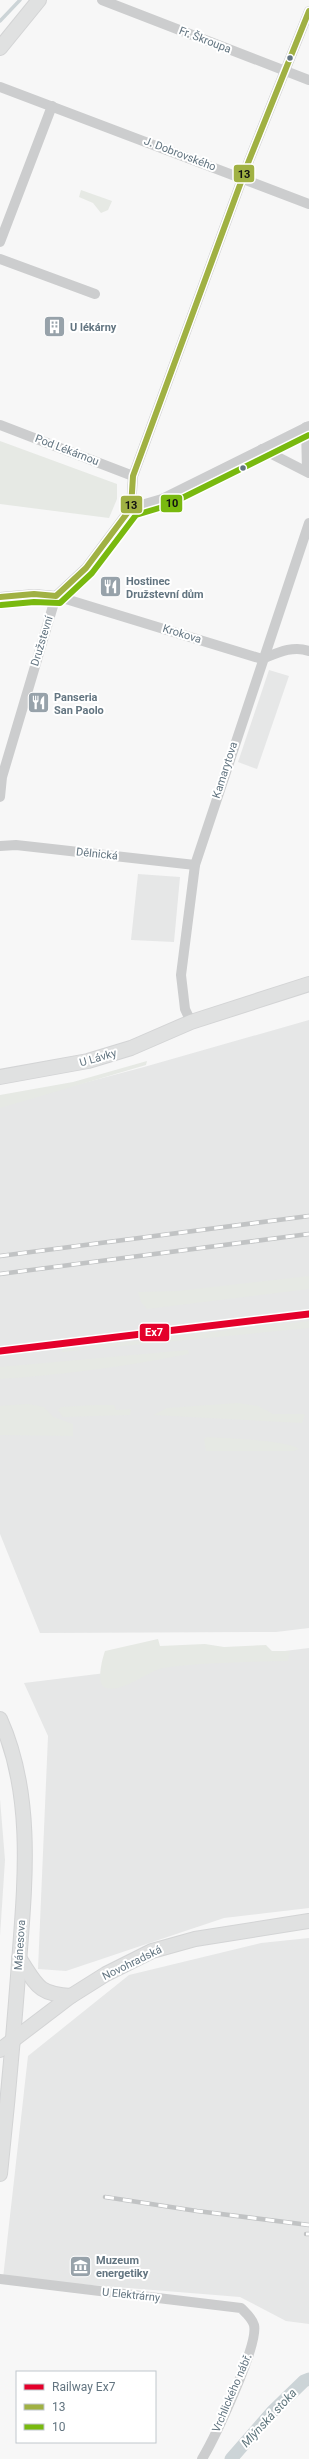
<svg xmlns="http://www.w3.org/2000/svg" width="309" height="2459" viewBox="0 0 309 2459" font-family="Roboto,sans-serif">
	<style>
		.built { fill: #e6e7e7 }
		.green { fill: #e6e9e4 }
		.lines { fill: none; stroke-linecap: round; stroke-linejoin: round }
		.stream { stroke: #ccd4d7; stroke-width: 3.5 }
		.canal { stroke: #ccd4d7; stroke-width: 13 }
		.secondary-casing { stroke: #d3d4d5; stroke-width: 16 }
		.street { stroke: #cccdce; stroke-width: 10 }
		.secondary { stroke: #e0e1e1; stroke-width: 14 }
		.rail-casing { stroke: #c1c3c4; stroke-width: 4.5 }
		.rail { stroke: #fff; stroke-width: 3; stroke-dasharray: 9; stroke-linecap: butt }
		.bus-1-casing { stroke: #fff; stroke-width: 9 }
		.bus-2-casing { stroke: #fff; stroke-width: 9 }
		.bus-1 { stroke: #a0b143; stroke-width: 6 }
		.bus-2 { stroke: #79b90f; stroke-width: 6 }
		.rail-1-casing { stroke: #fff; stroke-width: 10 }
		.rail-1 { stroke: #e4002b; stroke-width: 7 }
		.bus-dot { fill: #637581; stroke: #fff; stroke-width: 1.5 }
		.labels { text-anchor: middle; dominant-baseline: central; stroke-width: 4; stroke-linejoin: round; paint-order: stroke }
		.street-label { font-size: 11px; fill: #637581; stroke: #fff }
		.poi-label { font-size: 11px; font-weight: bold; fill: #637581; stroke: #fff; text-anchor: start }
		.water-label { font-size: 12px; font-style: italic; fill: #5e757c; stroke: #fff }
		.line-badge { stroke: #fff; stroke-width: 1.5 }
		.badge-label { font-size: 11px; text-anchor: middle; font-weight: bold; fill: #fff }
		.pale-badge-label { font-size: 11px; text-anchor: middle; font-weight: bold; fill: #111 }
	</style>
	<rect width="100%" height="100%" fill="#f7f7f7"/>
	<!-- built -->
	<g class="built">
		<polygon points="269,670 289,676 257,769 238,762"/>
		<polygon points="138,874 180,877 174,942 131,940"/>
		<polygon points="309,1020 309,1628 276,1632 40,1633 0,1534 0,1105 144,1067"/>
		<polygon points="309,1648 309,1908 224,1918 66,1971 38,1969 48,1736 24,1683"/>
		<polygon points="0,1799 5,1860 0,1936"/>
		<polygon points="309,1938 309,2324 286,2321 240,2297 3,2278 28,2056 129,1975 261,1943"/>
	</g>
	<!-- green -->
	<g class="green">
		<polygon points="81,190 112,201 108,210 101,213 93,203 79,197"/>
		<polygon points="0,441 117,484 117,499 109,518 0,504"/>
		<polygon points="147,1061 146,1065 0,1108 0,1095 73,1082"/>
		<polygon points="309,1276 309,1289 147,1309 141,1302 138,1292 178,1291"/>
		<polygon points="309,1321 309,1328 61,1352 65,1349"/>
		<path d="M188 1350 189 1354C126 1366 64 1375 0 1379V1367Z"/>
		<polygon points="238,1403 258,1406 273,1414 305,1414 302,1423 153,1415 167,1408"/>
		<polygon points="28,1404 44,1407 53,1417 73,1424 73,1436 0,1435 0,1406"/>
		<polygon points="95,1405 114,1405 116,1410 131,1409 130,1415 63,1417 58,1410 61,1407"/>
		<path d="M207 1437C223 1438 289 1440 299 1449L294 1451H206L204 1439Z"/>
		<path d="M158 1639 160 1646 205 1644 224 1647 266 1645 272 1651H290L288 1661C247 1662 204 1662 163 1668 147 1671 118 1697 103 1686 97 1681 102 1659 105 1651Z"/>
	</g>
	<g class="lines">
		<!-- stream -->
		<polyline class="stream" points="0,21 20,0"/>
		<!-- canal -->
		<polyline class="canal" points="231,2459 272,2412 304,2381 309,2379"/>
		<defs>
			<g id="secondary">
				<polyline points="0,48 39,0"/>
				<polyline points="0,1077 88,1061 131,1048 191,1022 309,984"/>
				<path d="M0 1719C36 1799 24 1891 18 1976 13 2042 7 2108 0 2174"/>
				<path d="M19 1958C37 1985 37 1994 71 1996"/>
				<polyline points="0,2050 71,1996 106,1974 152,1951 195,1939 309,1921"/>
			</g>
		</defs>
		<!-- secondary casing -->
		<use href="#secondary" class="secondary-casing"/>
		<!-- street -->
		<g class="street">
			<polyline points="102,0 309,80"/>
			<polyline points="0,87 309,204"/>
			<polyline points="0,242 52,106"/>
			<polyline points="0,259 95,294"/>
			<polyline points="0,425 133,476"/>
			<polyline points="306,427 307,471"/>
			<polyline points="262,449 309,473"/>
			<polyline points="131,508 133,476 248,163 309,11"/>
			<polyline points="131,508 162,499 309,426"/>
			<path d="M0 597 34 594 56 596 262 659C277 653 293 645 309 651"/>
			<polyline points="0,797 2,777 56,596 86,568 131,508"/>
			<polyline points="0,846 16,845 195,865"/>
			<polyline points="191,1022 185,1009 181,975 195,865 309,523"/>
			<path d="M0 2279 241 2308C246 2313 252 2318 254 2325 259 2345 214 2439 202 2459"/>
		</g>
		<!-- secondary -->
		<use href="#secondary" class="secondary"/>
		<defs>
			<g id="rail">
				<polyline points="0,1256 309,1216"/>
				<polyline points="0,1274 309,1234"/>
				<polyline points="105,2197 197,2211 309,2225"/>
				<polyline points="306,2234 309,2234"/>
			</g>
		</defs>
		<!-- rail casing -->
		<use href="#rail" class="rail-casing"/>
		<!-- rail -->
		<use href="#rail" class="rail"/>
		<defs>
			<polyline id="bus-1" points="0,597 34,594 56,596 86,568 131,508 133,476 248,163 309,11"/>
			<polyline id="bus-2" points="1,605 34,602 60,603 92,573 136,515 166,506 309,435"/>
		</defs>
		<!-- bus-1 casing -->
		<use href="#bus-1" class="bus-1-casing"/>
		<!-- bus-2 casing -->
		<use href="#bus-2" class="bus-2-casing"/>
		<!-- bus-1 -->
		<use href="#bus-1" class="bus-1"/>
		<!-- bus-2 -->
		<use href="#bus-2" class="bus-2"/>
		<defs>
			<polyline id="rail-1" points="0,1351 309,1314"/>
		</defs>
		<!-- rail-1 casing -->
		<use href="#rail-1" class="rail-1-casing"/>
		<!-- rail-1 -->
		<use href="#rail-1" class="rail-1"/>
	</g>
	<!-- icons -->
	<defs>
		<symbol id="building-square" viewBox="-11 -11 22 22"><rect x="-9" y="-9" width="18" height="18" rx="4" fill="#97a2aa" stroke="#fff"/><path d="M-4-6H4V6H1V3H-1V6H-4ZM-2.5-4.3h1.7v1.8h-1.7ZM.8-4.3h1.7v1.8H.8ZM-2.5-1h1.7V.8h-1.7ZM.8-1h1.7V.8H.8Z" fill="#fff"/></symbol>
		<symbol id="restaurant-square" viewBox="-11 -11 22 22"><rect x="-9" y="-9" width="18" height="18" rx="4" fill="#97a2aa" stroke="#fff"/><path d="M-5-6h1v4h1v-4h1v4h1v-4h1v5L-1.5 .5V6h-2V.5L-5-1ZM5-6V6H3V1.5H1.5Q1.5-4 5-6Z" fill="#fff"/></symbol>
		<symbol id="museum-square" viewBox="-11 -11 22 22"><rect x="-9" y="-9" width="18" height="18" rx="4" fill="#97a2aa" stroke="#fff"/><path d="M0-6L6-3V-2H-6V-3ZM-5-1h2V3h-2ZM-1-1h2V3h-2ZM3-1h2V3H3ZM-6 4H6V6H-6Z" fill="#fff"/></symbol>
	</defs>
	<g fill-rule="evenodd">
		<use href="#building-square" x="42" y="314" width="25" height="25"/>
		<use href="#restaurant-square" x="98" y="574" width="25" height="25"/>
		<use href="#restaurant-square" x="26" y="690" width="25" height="25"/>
		<use href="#museum-square" x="68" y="2254" width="25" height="25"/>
	</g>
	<!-- markers -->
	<g class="bus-dot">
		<circle cx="290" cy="58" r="3.5"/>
		<circle cx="243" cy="468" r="3.5"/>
	</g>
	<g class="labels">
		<!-- street labels -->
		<g class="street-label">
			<text transform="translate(205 40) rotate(21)">Fr. Škroupa</text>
			<text transform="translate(180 154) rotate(21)">J. Dobrovského</text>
			<text transform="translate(67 450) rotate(21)">Pod Lékárnou</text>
			<text transform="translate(182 634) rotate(17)">Krokova</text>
			<text transform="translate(42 641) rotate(-73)">Družstevní</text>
			<text transform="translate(225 770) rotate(-72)">Kamarytova</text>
			<text transform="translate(97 854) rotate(6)">Dělnická</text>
			<text transform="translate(98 1058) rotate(-16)">U Lávky</text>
			<text transform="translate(20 1945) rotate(-86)">Mánesova</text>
			<text transform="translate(132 1963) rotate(-26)">Novohradská</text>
			<text transform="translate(131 2295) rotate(6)">U Elektrárny</text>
			<text transform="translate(232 2393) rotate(-67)">Vrchlického nábř.</text>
		</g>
		<!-- poi labels -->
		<g class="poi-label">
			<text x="70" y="327">U lékárny</text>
			<text x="126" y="581">Hostinec<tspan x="126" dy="13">Družstevní dům</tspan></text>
			<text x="54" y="697">Panseria<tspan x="54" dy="13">San Paolo</tspan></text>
			<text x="96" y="2260">Muzeum<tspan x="96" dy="13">energetiky</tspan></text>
		</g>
		<!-- water labels -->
		<g class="water-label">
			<text transform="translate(269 2418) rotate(-47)">Mlýnská stoka</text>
		</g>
	</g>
	<g class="line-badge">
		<rect x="233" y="164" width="22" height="19" rx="4" fill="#a0b143"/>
		<rect x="160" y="494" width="23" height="19" rx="4" fill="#79b90f"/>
		<rect x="120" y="495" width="23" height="19" rx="4" fill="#a0b143"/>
		<rect x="139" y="1323" width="31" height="19" rx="4" fill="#e4002b"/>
	</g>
	<g class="badge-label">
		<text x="154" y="1336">Ex7</text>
	</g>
	<g class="pale-badge-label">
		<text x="244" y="178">13</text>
		<text x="172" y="507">10</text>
		<text x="131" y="509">13</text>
	</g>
	<!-- legend -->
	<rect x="16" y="2371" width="140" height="72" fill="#ffffff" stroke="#c1c8cd"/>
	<rect x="24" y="2384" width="20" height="6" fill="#e4002b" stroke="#c1c8cd"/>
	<text x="52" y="2391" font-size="12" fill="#637581">Railway Ex7</text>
	<rect x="24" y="2404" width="20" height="6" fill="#a0b143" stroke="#c1c8cd"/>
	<text x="52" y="2411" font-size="12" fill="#637581">13</text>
	<rect x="24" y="2424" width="20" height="6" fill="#79b90f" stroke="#c1c8cd"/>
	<text x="52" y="2431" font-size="12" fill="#637581">10</text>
</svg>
